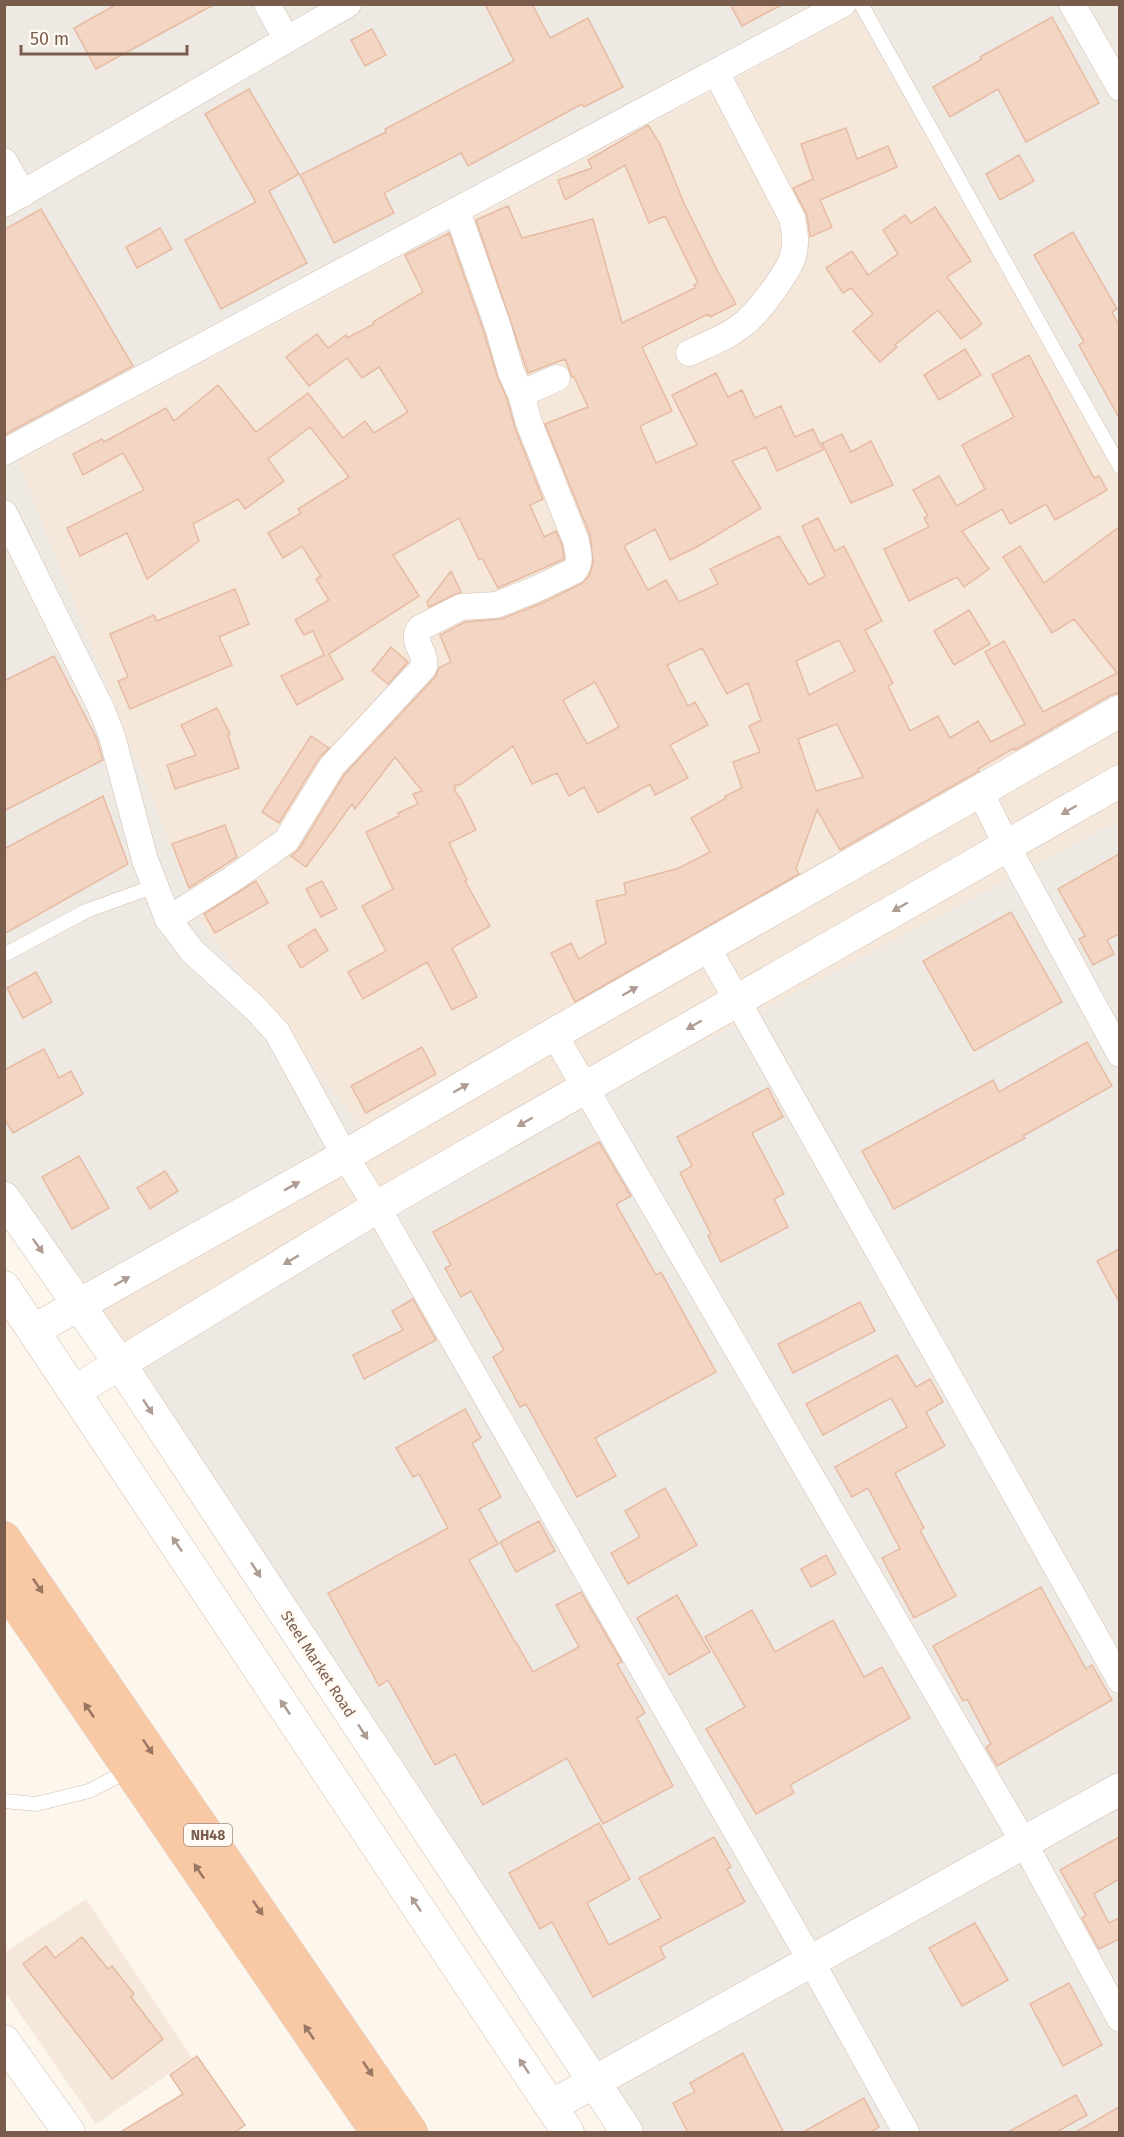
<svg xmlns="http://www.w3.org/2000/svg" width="1124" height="2137" viewBox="0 0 1124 2137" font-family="'Fira Sans',sans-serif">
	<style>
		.residential { fill: #f5e8da }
		.industrial { fill: #efe9e4 }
		.building { fill: #f3d5c3; stroke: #e6bba3; stroke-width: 1.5; fill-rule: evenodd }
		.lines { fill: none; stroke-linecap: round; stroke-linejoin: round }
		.service-casing { stroke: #d1beb0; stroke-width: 15 }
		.minor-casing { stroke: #d1beb0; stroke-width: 27 }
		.tertiary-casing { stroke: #d1beb0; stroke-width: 33 }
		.trunk-casing { stroke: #dad1cd; stroke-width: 34 }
		.service { stroke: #fff; stroke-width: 14 }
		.minor { stroke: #fff; stroke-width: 26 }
		.tertiary { stroke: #fff; stroke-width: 32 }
		.trunk { stroke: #f9c8a4; stroke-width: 33 }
		.oneway { fill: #af9d94 }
		.oneway2 { fill: #9a7763 }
		.labels { text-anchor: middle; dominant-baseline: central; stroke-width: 6; stroke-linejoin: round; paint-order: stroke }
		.shield { fill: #fffaf3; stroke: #a28b7f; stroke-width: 1.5 }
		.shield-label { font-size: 14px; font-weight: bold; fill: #7a5c4d }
		.street-label { font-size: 15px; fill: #7a5c4d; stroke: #fffaf3 }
	</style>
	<rect width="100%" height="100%" fill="#fdf6ec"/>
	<!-- residential -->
	<g class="residential">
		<polygon points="857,13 1119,476 1119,820 120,1353 86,1303 377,1147 201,923 18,461"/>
		<polygon points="86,1899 192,2058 96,2124 5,1992 4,1953"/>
	</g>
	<!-- industrial -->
	<g class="industrial">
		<polygon points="4,5 1119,5 1119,476 856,13 18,461 201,923 378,1148 86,1303 5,1185"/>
		<polygon points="1119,820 1119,2132 644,2132 120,1353"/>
	</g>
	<!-- building -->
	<g class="building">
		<polygon points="117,4 215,4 96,69 74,28"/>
		<polygon points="485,4 532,4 550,38 588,18 623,87 584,107 582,104 468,166 461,153 384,193 394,213 334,243 300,175 386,132 385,129 514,61"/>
		<polygon points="730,4 783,4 742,26"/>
		<polygon points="1052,17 1099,103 1026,142 998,89 950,117 933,87 982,59 980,57"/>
		<polygon points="372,29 386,55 365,66 351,40"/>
		<polygon points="249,89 299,174 269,191 307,263 221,309 185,240 256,202 205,114"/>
		<path d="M648 125 660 144 683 201 718 272 736 304 710 317 708 314 642 347 672 411 640 426 656 463 697 445 672 395 716 373 728 397 742 390 755 418 781 406 795 437 813 429 823 450 777 471 766 447 732 461 761 508 697 547 670 560 655 529 624 546 648 590 666 580 679 602 718 584 710 569 779 536 809 585 825 576 802 526 818 518 835 551 844 546 882 621 865 630 893 683 888 686 910 731 938 716 950 738 978 721 991 742 1025 724 985 652 1004 641 1043 712 1117 673 1074 619 1052 633 1003 557 1020 546 1044 583 1119 527V693L1111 695 1015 750 1014 748 978 769 979 771 840 850 817 810 796 868 799 874 575 1002 551 953 571 943 579 959 606 943 596 901 626 894 624 883 679 868 710 852 691 818 726 798 725 796 742 788 733 762 760 752 749 726 761 720 748 683 727 694 702 648 667 665 688 706 695 702 708 725 670 745 688 778 655 795 650 784 598 813 584 787 569 796 557 773 532 784 513 746 460 785H454L456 788 454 790 461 799 476 830 449 843 467 880 465 881 490 926 452 948 477 997 452 1010 427 962 363 999 348 972 386 951 362 906 393 889 366 832 399 816 398 813 418 804 413 794 422 791 395 757 355 809 352 804 306 867 291 856 299 849 344 775 435 677 439 668 451 662 440 635 465 622 501 619 542 603 581 584 589 576 593 563 590 535 545 424 588 407 574 377H572L565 359 528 373 476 220 508 206 522 238 593 219 622 323 695 288 694 285 698 283 665 216 649 223 625 165 565 200 558 180 592 168 588 160ZM839 640 855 671 809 695 796 661ZM595 682 619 727 587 744 563 700ZM837 724 863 777 816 791 798 739Z"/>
		<polygon points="846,128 857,159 888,146 897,167 820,200 832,227 810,237 807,215 793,188 813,179 801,144"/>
		<polygon points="1019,155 1034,181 1000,200 986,174"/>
		<polygon points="935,207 971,261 947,277 982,324 961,339 938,310 895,345 897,347 880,362 853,331 873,314 851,288 843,293 826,268 852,251 868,275 898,254 883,230 905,215 911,223"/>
		<polygon points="41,209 133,366 4,435 4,230"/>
		<polygon points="160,228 172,249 137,268 126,247"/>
		<polygon points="1073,232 1117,309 1112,312 1119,326 1119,418 1079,345 1084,342 1034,255"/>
		<polygon points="449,233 484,332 497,376 507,399 515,428 543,499 530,505 544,537 556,531 562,545 564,559 498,588 482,558 479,560 459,518 393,555 419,596 329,654 343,679 297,705 281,676 324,655 313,631 304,635 295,620 329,600 316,579 321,576 302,546 283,558 268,533 301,513 298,509 349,477 310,427 268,459 284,481 245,509 238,499 193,524 199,541 147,579 127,533 80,556 67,528 144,490 123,453 83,475 73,454 102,439 104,442 166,408 174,421 218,385 256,432 308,393 343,438 365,421 374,433 408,412 379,367 362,378 347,358 309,386 286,357 317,334 328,348 346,335 347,338 374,324 373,322 423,292 405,255"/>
		<polygon points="965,349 981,375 939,400 924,375"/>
		<polygon points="1029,355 1094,478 1099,476 1107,490 1055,520 1046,504 1010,524 1002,509 962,531 989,569 964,587 957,577 909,601 884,549 929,527 924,518 928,516 913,490 939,476 957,506 985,489 962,445 1014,417 992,375"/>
		<polygon points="842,434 851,452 871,441 893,485 851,503 822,443"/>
		<polygon points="451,571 461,592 429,607 427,602"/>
		<polygon points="235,589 249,624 219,637 232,665 130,709 118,681 128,677 110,634 154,615 157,621"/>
		<polygon points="969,610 990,644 954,665 934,631"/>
		<polygon points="391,647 408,662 388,684 372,671"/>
		<polygon points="54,656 96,737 103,760 4,811 4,681"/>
		<polygon points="217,708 230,734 228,735 239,768 209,778 207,777 208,778 175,789 167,765 196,755 181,725"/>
		<polygon points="311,736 329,748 319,758 279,823 262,812"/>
		<polygon points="103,796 128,864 4,934 4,849"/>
		<polygon points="225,825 237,857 189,888 172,844"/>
		<polygon points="1119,854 1119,934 1107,940 1114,954 1093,965 1079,939 1085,936 1058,889"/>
		<polygon points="256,881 268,903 215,933 204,914"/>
		<polygon points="322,881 337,909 321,917 306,889"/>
		<polygon points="1011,912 1062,1002 974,1051 923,961"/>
		<polygon points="315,929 328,950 301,968 288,946"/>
		<polygon points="36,972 52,1002 23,1018 7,988"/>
		<polygon points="1087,1042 1112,1086 1023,1136 1025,1138 894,1209 862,1151 993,1080 999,1092"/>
		<polygon points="422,1047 436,1074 366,1113 351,1086"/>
		<polygon points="44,1049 59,1078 71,1071 83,1094 13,1133 4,1118 4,1070"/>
		<polygon points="768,1088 783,1117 752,1133 784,1194 774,1199 788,1227 721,1262 708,1236 711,1234 680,1173 692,1166 677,1137"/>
		<polygon points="599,1142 631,1196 616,1204 656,1275 661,1272 716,1372 595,1438 616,1476 577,1497 526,1404 520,1407 493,1357 504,1350 471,1291 461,1297 445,1268 451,1265 433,1232"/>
		<polygon points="79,1156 109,1208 72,1229 42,1177"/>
		<polygon points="165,1171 178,1191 150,1209 137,1188"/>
		<polygon points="1119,1249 1119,1302 1097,1261"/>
		<polygon points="413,1299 436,1340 364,1379 353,1355 403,1330 392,1311"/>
		<polygon points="860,1302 875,1331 793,1373 778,1344"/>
		<polygon points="897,1355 916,1387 930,1379 943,1402 926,1412 945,1446 895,1473 924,1528 920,1530 956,1596 914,1618 882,1558 900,1549 868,1488 852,1497 835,1467 907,1427 891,1398 823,1435 806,1404"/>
		<polygon points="465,1409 481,1438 472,1443 501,1497 479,1509 498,1544 469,1560 515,1642 516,1642 533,1672 579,1647 556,1605 581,1592 622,1662 617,1664 645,1713 637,1718 673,1786 603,1824 567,1758 483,1805 455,1754 435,1765 388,1680 379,1686 328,1593 448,1528 419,1474 413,1477 396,1448"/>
		<polygon points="665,1488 697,1545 628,1584 611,1553 640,1537 625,1511"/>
		<polygon points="539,1521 555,1551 516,1572 500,1542"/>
		<polygon points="826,1555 836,1574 811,1587 801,1569"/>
		<polygon points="1041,1587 1086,1669 1092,1665 1112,1700 997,1766 986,1747 991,1744 967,1699 963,1701 933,1646"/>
		<polygon points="677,1595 710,1652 669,1675 637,1618"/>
		<polygon points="752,1610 775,1652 833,1620 864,1677 882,1667 910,1718 790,1785 794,1793 756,1814 706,1729 745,1707 705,1637"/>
		<polygon points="599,1823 630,1879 587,1903 609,1945 661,1918 639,1878 714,1837 731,1867 727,1869 745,1902 660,1947 665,1958 593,1997 552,1922 540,1929 509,1873"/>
		<polygon points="1119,1837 1119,1879 1094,1894 1109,1923 1119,1918 1119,1939 1099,1949 1082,1918 1086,1915 1060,1870"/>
		<polygon points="975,1923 1008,1980 962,2006 929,1948"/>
		<polygon points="82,1937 108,1969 112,1966 134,1994 131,1997 163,2039 112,2079 23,1964 46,1946 55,1958"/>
		<polygon points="1069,1983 1102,2045 1063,2066 1030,2004"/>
		<polygon points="743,2053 784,2133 688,2133 673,2103 695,2092 690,2083"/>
		<polygon points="197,2056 245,2125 234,2133 119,2133 183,2094 170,2075"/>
		<polygon points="1076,2095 1087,2115 1055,2133 1006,2133"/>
		<polygon points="864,2098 879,2127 870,2133 801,2133"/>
		<polygon points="1119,2107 1119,2133 1074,2133"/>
	</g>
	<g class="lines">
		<defs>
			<g id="service">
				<polyline points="861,4 1120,467"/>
				<polyline points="4,955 86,911 155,886"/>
				<polyline points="4,1801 36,1804 89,1791 130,1770"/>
			</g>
			<g id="minor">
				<polyline points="267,4 287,40"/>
				<polyline points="1072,4 1120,88"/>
				<polyline points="4,161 23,194"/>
				<polyline points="4,204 348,4"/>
				<polyline points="457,211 498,327 511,372 521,394 557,378"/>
				<path d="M689 353C708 344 730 336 746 322 758 312 787 274 792 259 797 245 795 232 792 218L716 72"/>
				<polyline points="4,452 843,4"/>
				<polyline points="4,513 101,708 112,736 145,860 168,919 192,951 255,1008 277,1032 345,1156 377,1207 811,1961 906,2132"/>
				<polyline points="980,791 1007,846 1120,1054"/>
				<path d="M168 919 231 880 286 841 332 766 424 667C427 652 410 642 420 628L461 607 496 605 536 589 574 571C582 562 578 552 576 541L529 423 521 394"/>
				<polyline points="707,947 1120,1680"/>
				<polyline points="554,1034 1024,1843 1120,2019"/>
			</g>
			<g id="tertiary">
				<polyline points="4,1198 120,1364 627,2132"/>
				<polyline points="4,1287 568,2132"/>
				<polyline points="34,1330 345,1156 554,1034 1120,711"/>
				<polyline points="75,1391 377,1207 1120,781"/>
				<polyline points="4,2041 69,2132"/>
				<polyline points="551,2106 1120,1789"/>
			</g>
			<g id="trunk">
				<polyline points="4,1538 411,2132"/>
				<polyline points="4,1586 377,2132"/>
			</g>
		</defs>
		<!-- service casing -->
		<use href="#service" class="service-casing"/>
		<!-- minor casing -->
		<use href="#minor" class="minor-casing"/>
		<!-- tertiary casing -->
		<use href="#tertiary" class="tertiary-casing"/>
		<!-- trunk casing -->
		<use href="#trunk" class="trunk-casing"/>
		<!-- service -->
		<use href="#service" class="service"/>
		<!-- minor -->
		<use href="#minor" class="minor"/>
		<!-- tertiary -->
		<use href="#tertiary" class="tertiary"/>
		<!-- trunk -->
		<use href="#trunk" class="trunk"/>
	</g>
	<!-- one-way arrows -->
	<defs><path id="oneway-solid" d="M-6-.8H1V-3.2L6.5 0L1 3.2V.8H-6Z" transform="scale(1.5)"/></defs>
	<g class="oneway">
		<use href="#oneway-solid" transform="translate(1069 810) rotate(150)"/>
		<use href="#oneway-solid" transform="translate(900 907) rotate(150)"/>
		<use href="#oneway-solid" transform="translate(630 991) rotate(-30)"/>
		<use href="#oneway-solid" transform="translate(694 1025) rotate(150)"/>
		<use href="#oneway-solid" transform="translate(461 1088) rotate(-30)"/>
		<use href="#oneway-solid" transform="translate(525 1122) rotate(150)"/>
		<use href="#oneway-solid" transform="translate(292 1186) rotate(-29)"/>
		<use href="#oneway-solid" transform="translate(38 1246) rotate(55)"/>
		<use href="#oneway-solid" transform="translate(291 1260) rotate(149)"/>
		<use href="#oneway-solid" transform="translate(122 1281) rotate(-29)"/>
		<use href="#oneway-solid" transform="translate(148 1407) rotate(57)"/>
		<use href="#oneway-solid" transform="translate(177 1544) rotate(-124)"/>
		<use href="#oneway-solid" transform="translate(256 1570) rotate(57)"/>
		<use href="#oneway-solid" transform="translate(285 1707) rotate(-124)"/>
		<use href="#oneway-solid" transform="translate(363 1732) rotate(57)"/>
		<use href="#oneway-solid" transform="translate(416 1904) rotate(-124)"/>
		<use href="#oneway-solid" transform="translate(524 2066) rotate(-124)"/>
	</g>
	<g class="oneway2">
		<use href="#oneway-solid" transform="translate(38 1586) rotate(56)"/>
		<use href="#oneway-solid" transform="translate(89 1710) rotate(-124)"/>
		<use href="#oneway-solid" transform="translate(148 1747) rotate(56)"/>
		<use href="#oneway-solid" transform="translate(199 1871) rotate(-124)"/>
		<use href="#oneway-solid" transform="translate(258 1908) rotate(56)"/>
		<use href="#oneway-solid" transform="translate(309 2032) rotate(-124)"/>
		<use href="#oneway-solid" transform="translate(368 2069) rotate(56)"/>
	</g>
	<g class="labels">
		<!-- shield labels -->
		<rect class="shield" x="184" y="1824" width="48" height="22" rx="4.5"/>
		<g class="shield-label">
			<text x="208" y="1835">NH48</text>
		</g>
		<!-- street labels -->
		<g class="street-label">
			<text transform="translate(318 1664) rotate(57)">Steel Market Road</text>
		</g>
	</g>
	<!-- border -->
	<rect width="1124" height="2137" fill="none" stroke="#7a5c4d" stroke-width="12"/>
	<!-- scale -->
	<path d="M21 45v9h166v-9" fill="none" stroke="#7a5c4d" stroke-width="3"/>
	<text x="30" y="45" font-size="18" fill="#7a5c4d" stroke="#fffaf3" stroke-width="4.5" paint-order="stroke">50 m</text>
</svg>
